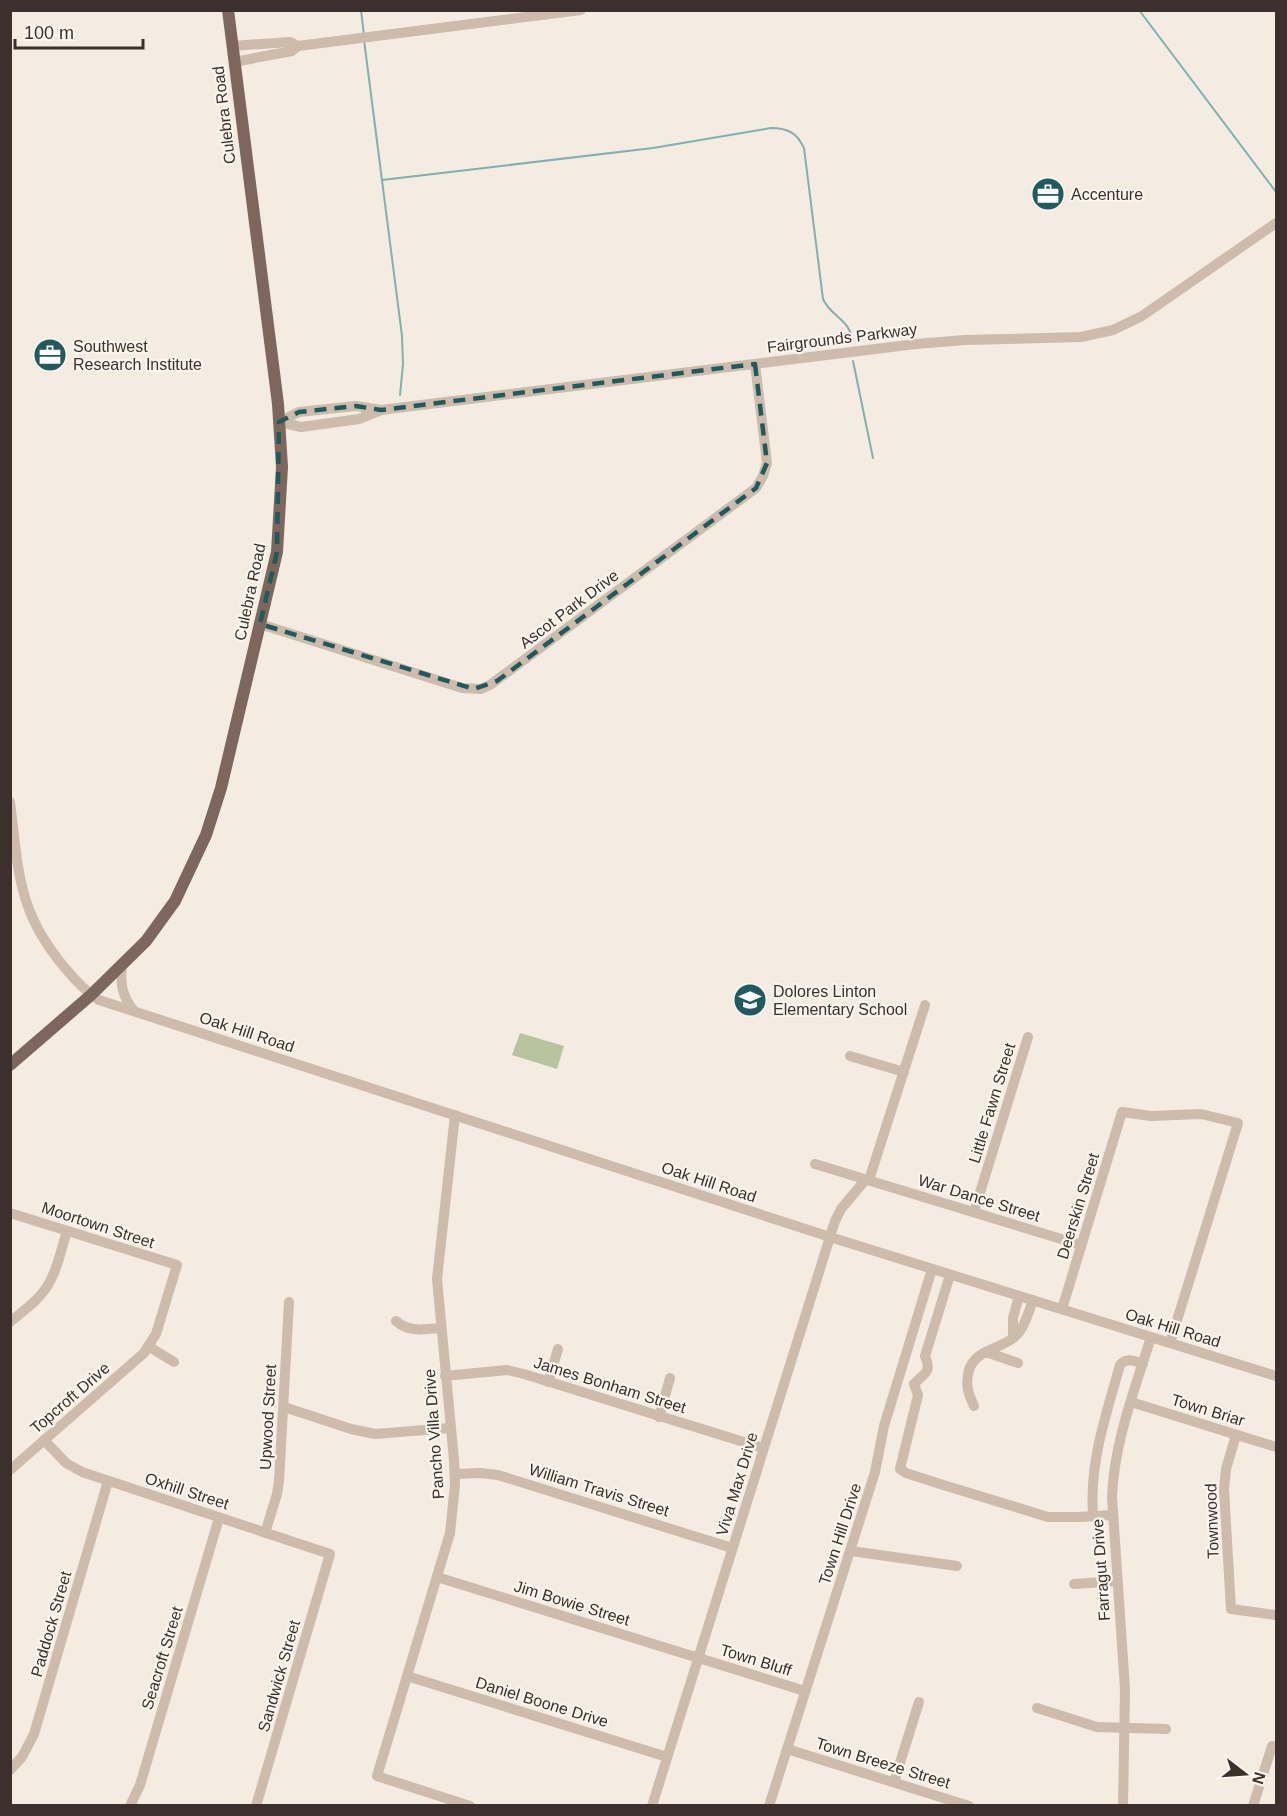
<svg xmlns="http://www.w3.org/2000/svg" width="1287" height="1816" viewBox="0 0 1287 1816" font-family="Arial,sans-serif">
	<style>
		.garden { fill: #b8c4a0 }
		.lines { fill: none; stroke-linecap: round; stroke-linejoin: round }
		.stream { stroke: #7fb0b2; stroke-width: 2 }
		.minor { stroke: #cdbbac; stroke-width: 10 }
		.major { stroke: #7d675c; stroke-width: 12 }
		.marked { fill: none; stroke: #1f5a5e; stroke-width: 4.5; stroke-dasharray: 12 8; stroke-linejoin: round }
		.labels { text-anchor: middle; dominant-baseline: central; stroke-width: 4.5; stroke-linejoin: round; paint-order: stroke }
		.street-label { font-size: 16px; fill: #3b302b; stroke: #fbf5ee }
		.poi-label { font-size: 16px; fill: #3b302b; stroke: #fbf5ee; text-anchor: start }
	</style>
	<rect width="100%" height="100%" fill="#f4ebe1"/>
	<!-- garden -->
	<polygon class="garden" points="520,1033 564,1046 557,1069 512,1055"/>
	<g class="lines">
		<!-- stream -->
		<g class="stream">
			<polyline points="361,10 364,35"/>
			<polyline points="1139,10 1276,192"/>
			<polyline points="364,40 402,336 403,364 400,395"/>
			<path d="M382 180 653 148 771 128C788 128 797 133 804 148L823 299C830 316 850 319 852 340"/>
			<polyline points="853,361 873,458"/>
		</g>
		<!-- minor -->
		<g class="minor">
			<polyline points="232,46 290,42 298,46"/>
			<polyline points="234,62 292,51 298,46 581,10"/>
			<polyline points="279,422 301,427 359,419 381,410 916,344 965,340 1081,337 1113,330 1142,316 1276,223"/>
			<polyline points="279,422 299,412 356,406 381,410"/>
			<polyline points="260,624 462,688 481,689 490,685 756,488 763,476 767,463 755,364"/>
			<path d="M10 802C19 872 17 911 65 968 75 980 86 992 99 1000L830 1237 1276 1376"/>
			<path d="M122 966C120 984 122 996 134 1011"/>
			<polyline points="850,1056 904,1072"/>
			<polyline points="455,1115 437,1279 454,1460 455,1485 450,1533 377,1776 470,1806"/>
			<polyline points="815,1164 1081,1245"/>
			<polyline points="869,1180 925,1005"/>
			<polyline points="974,1212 1028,1037"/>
			<polyline points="10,1213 177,1265 156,1334 144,1353 10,1470"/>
			<path d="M950 1275 925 1356C932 1373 925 1372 914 1384L918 1395 900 1469 906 1473 940 1484 1048 1517H1079L1113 1515"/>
			<polyline points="1062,1309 1122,1112 1151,1116 1201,1114 1238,1123 1170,1343"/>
			<path d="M396 1321C409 1333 426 1329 441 1328"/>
			<path d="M10 1322C23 1311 39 1300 48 1285 58 1269 61 1249 67 1231"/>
			<polyline points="1013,1338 1013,1318 1019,1296"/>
			<polyline points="148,1346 174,1362"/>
			<polyline points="986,1352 1018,1363"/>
			<polyline points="445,1376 507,1370 524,1374 763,1448"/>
			<polyline points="548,1382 558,1349"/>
			<polyline points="1131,1402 1276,1447"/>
			<path d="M974 1406C968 1393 965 1385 969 1370 976 1347 1006 1350 1020 1331 1026 1322 1029 1311 1033 1300"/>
			<polyline points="284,1407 351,1429 375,1434 450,1428"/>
			<polyline points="659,1417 670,1378"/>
			<polyline points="1236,1435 1226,1469 1224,1489 1231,1609 1276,1615"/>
			<polyline points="44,1440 66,1463 82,1472 330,1554 256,1806"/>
			<polyline points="455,1474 480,1473 498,1475 732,1548"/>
			<path d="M1093 1516C1089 1463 1106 1415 1120 1365 1127 1357 1134 1361 1143 1364"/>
			<polyline points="265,1533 277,1494 279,1481 289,1302"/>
			<polyline points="851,1551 957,1566"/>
			<polyline points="437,1577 805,1691"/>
			<polyline points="1074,1584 1117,1581"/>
			<polyline points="407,1676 667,1757"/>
			<polyline points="1037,1708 1097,1727 1166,1729"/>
			<polyline points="787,1749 969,1806"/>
			<polyline points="10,1770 22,1757 34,1734 108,1481"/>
			<polyline points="894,1782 919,1702"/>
			<polyline points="130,1806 140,1785 219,1518"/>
			<polyline points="652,1806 835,1221 841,1209 866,1179"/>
			<polyline points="769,1806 875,1472 884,1426 932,1269"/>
			<path d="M1123 1806 1125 1689 1112 1497C1114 1442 1135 1389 1151 1337"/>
			<polyline points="1253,1806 1272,1746"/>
		</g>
		<!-- major -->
		<polyline class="major" points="10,1065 91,995 146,941 175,901 206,835 221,788 277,552 282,467 278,404 228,10"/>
	</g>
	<!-- marked area -->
	<path class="marked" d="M755 364 767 463 756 488 497 681 474 689 260 624 277 552 279 422 299 412 356 406 381 410Z"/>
	<!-- icons -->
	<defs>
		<symbol id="office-disc" viewBox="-11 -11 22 22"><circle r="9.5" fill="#1f5a5e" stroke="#fbf5ee"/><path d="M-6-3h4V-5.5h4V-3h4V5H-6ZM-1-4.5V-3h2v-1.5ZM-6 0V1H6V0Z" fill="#fff"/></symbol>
		<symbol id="school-disc" viewBox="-11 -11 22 22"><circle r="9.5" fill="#1f5a5e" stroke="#fbf5ee"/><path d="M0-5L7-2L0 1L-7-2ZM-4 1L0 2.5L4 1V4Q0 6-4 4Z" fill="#fff"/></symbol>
	</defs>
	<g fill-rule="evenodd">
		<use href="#office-disc" x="1029" y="175" width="38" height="38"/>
		<use href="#office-disc" x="31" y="336" width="38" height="38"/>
		<use href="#school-disc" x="731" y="981" width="38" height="38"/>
	</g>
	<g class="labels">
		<!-- street labels -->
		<g class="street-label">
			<text transform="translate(224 115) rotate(-97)">Culebra Road</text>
			<text transform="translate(842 338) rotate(-7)">Fairgrounds Parkway</text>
			<text transform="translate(250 592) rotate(-78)">Culebra Road</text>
			<text transform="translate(569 609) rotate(-37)">Ascot Park Drive</text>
			<text transform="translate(247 1032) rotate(18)">Oak Hill Road</text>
			<text transform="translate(992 1103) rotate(-73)">Little Fawn Street</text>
			<text transform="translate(709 1182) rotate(18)">Oak Hill Road</text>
			<text transform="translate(979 1198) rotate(17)">War Dance Street</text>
			<text transform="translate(1078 1206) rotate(-73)">Deerskin Street</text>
			<text transform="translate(98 1225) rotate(18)">Moortown Street</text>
			<text transform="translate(1173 1328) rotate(17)">Oak Hill Road</text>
			<text transform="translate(610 1385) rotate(17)">James Bonham Street</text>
			<text transform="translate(70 1398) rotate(-41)">Topcroft Drive</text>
			<text transform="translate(1208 1410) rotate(17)">Town Briar</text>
			<text transform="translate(268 1417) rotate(-87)">Upwood Street</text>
			<text transform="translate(434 1434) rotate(-94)">Pancho Villa Drive</text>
			<text transform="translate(737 1484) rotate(-73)">Viva Max Drive</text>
			<text transform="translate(599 1490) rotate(17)">William Travis Street</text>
			<text transform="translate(187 1491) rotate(18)">Oxhill Street</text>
			<text transform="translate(1212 1521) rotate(-92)">Townwood</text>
			<text transform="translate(840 1534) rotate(-72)">Town Hill Drive</text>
			<text transform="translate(1101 1570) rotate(-94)">Farragut Drive</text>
			<text transform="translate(572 1603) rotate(17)">Jim Bowie Street</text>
			<text transform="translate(51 1624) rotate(-74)">Paddock Street</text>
			<text transform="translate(162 1658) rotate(-73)">Seacroft Street</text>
			<text transform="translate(756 1660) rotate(17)">Town Bluff</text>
			<text transform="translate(279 1676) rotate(-74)">Sandwick Street</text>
			<text transform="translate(542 1702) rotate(17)">Daniel Boone Drive</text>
			<text transform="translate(883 1763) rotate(17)">Town Breeze Street</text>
		</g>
		<!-- poi labels -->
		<g class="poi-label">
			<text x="1071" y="194">Accenture</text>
			<text x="73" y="346">Southwest<tspan x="73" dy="18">Research Institute</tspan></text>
			<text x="773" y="991">Dolores Linton<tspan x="773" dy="18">Elementary School</tspan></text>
		</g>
	</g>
	<!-- border -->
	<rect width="1287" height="1816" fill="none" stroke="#3b302b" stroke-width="24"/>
	<!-- north arrow -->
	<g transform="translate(1245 1774) rotate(107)" stroke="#fbf5ee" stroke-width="4.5" paint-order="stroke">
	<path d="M0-4.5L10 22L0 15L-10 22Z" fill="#3b302b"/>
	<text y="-9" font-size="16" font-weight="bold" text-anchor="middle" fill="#3b302b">N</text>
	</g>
	<!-- scale -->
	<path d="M15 39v9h128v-9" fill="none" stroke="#3b302b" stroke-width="3"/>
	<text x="24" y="39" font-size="18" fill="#3b302b" stroke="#fbf5ee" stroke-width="4.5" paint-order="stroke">100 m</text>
</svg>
